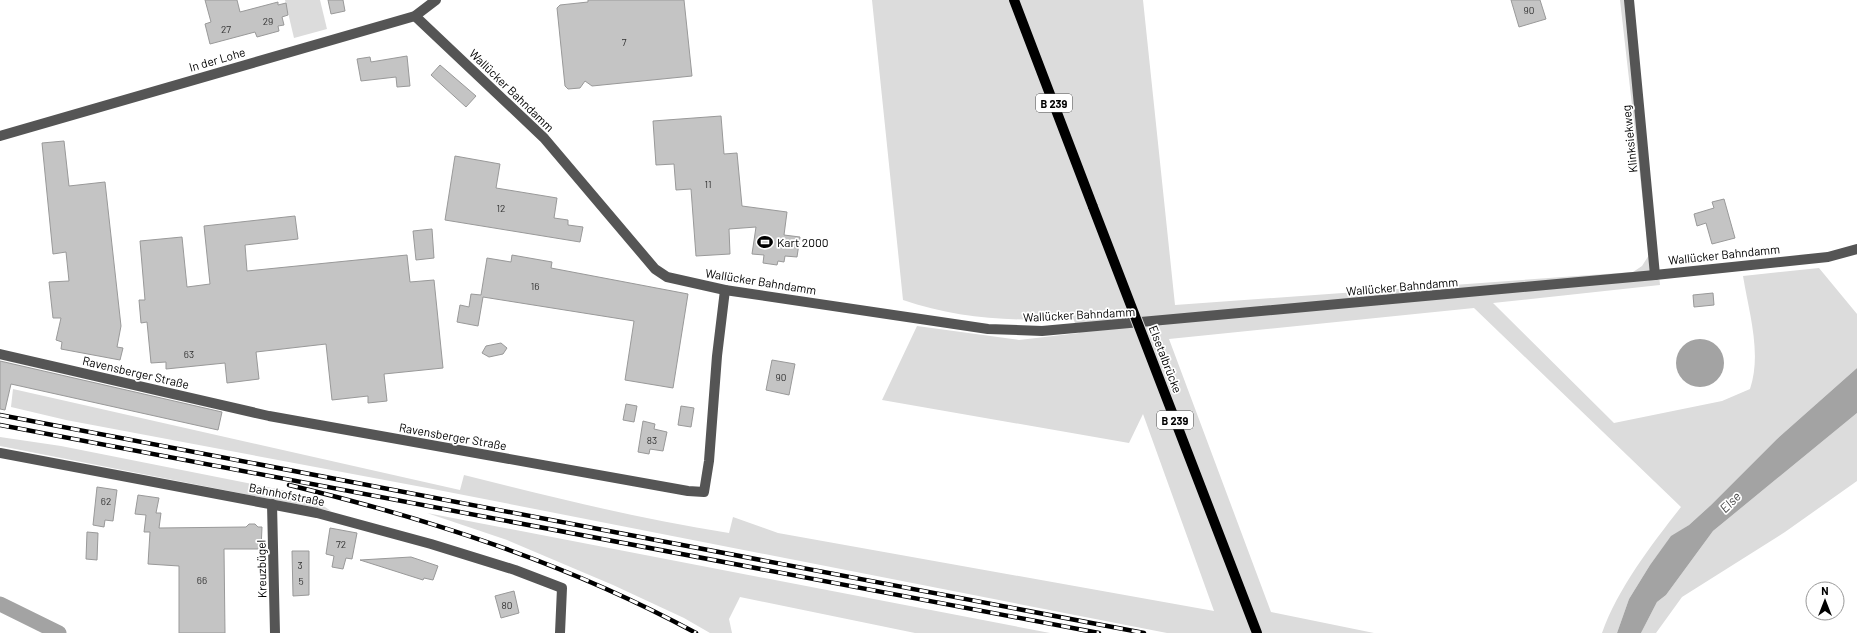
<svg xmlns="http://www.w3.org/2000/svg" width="1857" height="633" viewBox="0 0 1857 633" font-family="Barlow,sans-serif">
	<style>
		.green { fill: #dcdcdc }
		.water { fill: #a3a3a3 }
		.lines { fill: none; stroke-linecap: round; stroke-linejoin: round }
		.canal { stroke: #a3a3a3; stroke-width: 15 }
		.building { fill: #c4c4c4; stroke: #999 }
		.major-casing { stroke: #dbdbdb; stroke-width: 12 }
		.minor { stroke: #555; stroke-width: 10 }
		.major { stroke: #000; stroke-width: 10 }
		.rail-casing { stroke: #000; stroke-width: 4.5 }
		.rail { stroke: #fff; stroke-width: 3; stroke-dasharray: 9; stroke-linecap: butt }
		.major-bridge-casing { stroke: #dbdbdb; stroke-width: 12; stroke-linecap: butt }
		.major-bridge { stroke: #000; stroke-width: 10 }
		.labels { text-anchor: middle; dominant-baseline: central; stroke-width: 3.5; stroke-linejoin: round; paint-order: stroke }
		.number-label { font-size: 10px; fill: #313131 }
		.shield { fill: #fff; stroke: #4c4c4c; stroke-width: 1 }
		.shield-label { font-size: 11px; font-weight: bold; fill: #000 }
		.street-label { font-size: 12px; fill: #000; stroke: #fff }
		.poi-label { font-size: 12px; fill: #000; stroke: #fff; text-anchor: start }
		.water-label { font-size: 13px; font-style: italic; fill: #444; stroke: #fff }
	</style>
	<rect width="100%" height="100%" fill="#fff"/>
	<!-- green -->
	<g class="green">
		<polygon points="285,0 320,0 327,29 294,38"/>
		<path d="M872 0H1143L1175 305 1633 272 1642 266 1649 255 1620 0H1632L1660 285 1493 303 1614 423 1722 401 1750 389C1762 353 1749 313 1743 276L1819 268 1857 314V368L1777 439 1711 505 1689 525 1671 537 1650 565 1629 599 1617 633H1602C1618 588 1652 544 1681 507L1474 308 1169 339 1271 612 1374 633H1167L438 490 66 420 11 407 13 389 460 490 464 475C552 497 639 519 729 533L733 517 778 533 1214 611 1143 414 1129 443 882 400 917 326 1019 340 1079 333 1073 318C1016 322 958 319 903 300Z"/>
		<polygon points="1857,413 1857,481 1785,532 1682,597 1656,633 1641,633 1657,602 1666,595 1713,531"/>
		<polygon points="0,437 61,446 307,495 331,511 0,446"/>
		<polygon points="427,513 1050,633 915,633 740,597 729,619 732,633 710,633 684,618 613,585 507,540"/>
	</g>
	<!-- water -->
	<g class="water">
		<circle cx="1700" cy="363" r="24"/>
		<polygon points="1857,368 1857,413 1713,531 1666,595 1657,602 1641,633 1617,633 1629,599 1650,565 1671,536 1689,525 1711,505 1777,439"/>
	</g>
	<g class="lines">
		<!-- canal -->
		<polyline class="canal" points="0,604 59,633"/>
	</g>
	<!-- building -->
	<g class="building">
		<polygon points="205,0 237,0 240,12 278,2 278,5 286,3 288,15 282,17 284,25 278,26 279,31 257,37 255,32 210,44 205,24 211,22"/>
		<polygon points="328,0 343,0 345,11 331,14"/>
		<polygon points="588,0 684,0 692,76 592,86 585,81 580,88 568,89 565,86 557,8 560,5 588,2"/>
		<polygon points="1511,0 1540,0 1546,19 1519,27"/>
		<polygon points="407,56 410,86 397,87 396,77 361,81 357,59 370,57 371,62"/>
		<polygon points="440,65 476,96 466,107 431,75"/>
		<polygon points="721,116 724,154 737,153 742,206 787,212 784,235 800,237 797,257 785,256 784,262 778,261 777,265 763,263 764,255 752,254 756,227 729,229 730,254 696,256 691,189 676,190 674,164 656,165 653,121"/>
		<polygon points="64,141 69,186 105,182 121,326 117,347 123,348 120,360 61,349 62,342 56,340 61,318 53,318 49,282 69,281 66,252 53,254 42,143"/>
		<polygon points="455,156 500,164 496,188 557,198 554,218 568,220 568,225 583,227 580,242 445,220"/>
		<polygon points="1724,199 1735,238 1712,244 1706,223 1697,226 1694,214 1714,208 1712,202"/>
		<polygon points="295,216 298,239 245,245 247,271 407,255 410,282 434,280 443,368 384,374 387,401 368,403 368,396 332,400 326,344 256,352 259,379 227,383 225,363 166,369 166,362 151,363 147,322 141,323 139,300 145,300 140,241 182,237 187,287 210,284 204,226"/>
		<polygon points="432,229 434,258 416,260 413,231"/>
		<polygon points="512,255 552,262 551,268 688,294 673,388 625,380 634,321 483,297 478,326 457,322 460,305 469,307 471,294 481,295 487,258 511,262"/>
		<polygon points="1713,293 1714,305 1694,307 1693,295"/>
		<polygon points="501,343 507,348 503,354 489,357 482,353 486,346"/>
		<polygon points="772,360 795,364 789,395 766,390"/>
		<polygon points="0,361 222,412 218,430 11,384 5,410 0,409"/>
		<polygon points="626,404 637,406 634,422 623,420"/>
		<polygon points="681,406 694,408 691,427 678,425"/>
		<polygon points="643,421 655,424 654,429 667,432 663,451 650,449 649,454 638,452"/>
		<polygon points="97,487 117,490 113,521 105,520 104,527 93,525"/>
		<polygon points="138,495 159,498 156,513 161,513 159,528 246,527 249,524 255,524 258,527 262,527 261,549 224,549 225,633 179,633 179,566 148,564 150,532 144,532 146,515 135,514"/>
		<polygon points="330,528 357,533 352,559 346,558 343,569 332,567 334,556 326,554"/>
		<polygon points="87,532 98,533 97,560 86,559"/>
		<polygon points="292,551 309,551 309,595 293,596"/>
		<polygon points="411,557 438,566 433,580 424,578 423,580 360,560"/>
		<polygon points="514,591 519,613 501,618 495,596"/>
	</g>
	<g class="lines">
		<defs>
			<polyline id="major" points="1014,0 1093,207"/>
		</defs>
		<!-- major casing -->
		<use href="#major" class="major-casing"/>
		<!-- minor -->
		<g class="minor">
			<polyline points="1629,0 1655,275"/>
			<polyline points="415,16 544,138 655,269 667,277 725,290 988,329 1042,331 1655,275 1828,257 1857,249"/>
			<polyline points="0,136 415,16 436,0"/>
			<polyline points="0,354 269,416 688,491 704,492 709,461 717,356 725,290"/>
			<polyline points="0,453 317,513 431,544 515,570 562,588 560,633"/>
			<polyline points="272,504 275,633"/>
		</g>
		<!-- major -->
		<use href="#major" class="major"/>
		<defs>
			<g id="rail">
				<polyline points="0,415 1144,633"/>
				<polyline points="0,425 1099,633"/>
				<path d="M289 485C430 519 569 564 696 633"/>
			</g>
		</defs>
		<!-- rail casing -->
		<use href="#rail" class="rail-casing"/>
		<!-- rail -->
		<use href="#rail" class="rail"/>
		<defs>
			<polyline id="major-bridge" points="1093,207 1257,633"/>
		</defs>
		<!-- major-bridge casing -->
		<use href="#major-bridge" class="major-bridge-casing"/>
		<!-- major-bridge -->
		<use href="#major-bridge" class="major-bridge"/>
	</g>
	<!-- icons -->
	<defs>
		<symbol id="stadium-bare" viewBox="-9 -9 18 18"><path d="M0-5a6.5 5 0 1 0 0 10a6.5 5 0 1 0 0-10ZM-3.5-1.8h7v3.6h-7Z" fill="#000" stroke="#fff" stroke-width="2.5" paint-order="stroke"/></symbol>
	</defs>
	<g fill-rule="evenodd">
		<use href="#stadium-bare" x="754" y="231" width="22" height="22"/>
	</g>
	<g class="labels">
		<!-- number labels -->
		<g class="number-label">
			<text x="1529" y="10">90</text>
			<text x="268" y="21">29</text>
			<text x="226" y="29">27</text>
			<text x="624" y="42">7</text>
			<text x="708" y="184">11</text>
			<text x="501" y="208">12</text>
			<text x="535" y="286">16</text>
			<text x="189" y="354">63</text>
			<text x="781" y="377">90</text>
			<text x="652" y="440">83</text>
			<text x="106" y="501">62</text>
			<text x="341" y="544">72</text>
			<text x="300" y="565">3</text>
			<text x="202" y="580">66</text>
			<text x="301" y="581">5</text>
			<text x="507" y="605">80</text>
		</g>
		<!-- shield labels -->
		<g class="shield">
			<rect x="1036" y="94" width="36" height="18" rx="3"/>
			<rect x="1157" y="411" width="36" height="18" rx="3"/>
		</g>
		<g class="shield-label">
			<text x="1054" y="103">B 239</text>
			<text x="1175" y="420">B 239</text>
		</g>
		<!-- street labels -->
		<g class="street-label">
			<text transform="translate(217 59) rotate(-16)">In der Lohe</text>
			<text transform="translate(512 90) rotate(44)">Wallücker Bahndamm</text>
			<text transform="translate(1629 139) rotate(-96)">Klinksiekweg</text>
			<text transform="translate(1724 254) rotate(-6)">Wallücker Bahndamm</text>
			<text transform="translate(761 281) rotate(9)">Wallücker Bahndamm</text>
			<text transform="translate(1402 286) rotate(-5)">Wallücker Bahndamm</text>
			<text transform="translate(1079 314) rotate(-3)">Wallücker Bahndamm</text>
			<text transform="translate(1166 359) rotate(69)">Elsetalbrücke</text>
			<text transform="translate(136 372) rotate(13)">Ravensberger Straße</text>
			<text transform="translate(453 436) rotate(10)">Ravensberger Straße</text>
			<text transform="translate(287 494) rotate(11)">Bahnhofstraße</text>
			<text transform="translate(261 569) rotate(-91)">Kreuzbügel</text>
		</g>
		<!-- poi labels -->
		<g class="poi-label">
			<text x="777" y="242">Kart 2000</text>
		</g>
		<!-- water labels -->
		<g class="water-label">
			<text transform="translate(1730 502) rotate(-45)">Else</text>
		</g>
	</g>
	<!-- north arrow -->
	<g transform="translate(1825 601)"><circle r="19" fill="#ffffff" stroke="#999999"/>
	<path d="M0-3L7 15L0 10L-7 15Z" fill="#000000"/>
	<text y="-6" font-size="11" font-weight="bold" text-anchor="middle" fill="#000000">N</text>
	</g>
</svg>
